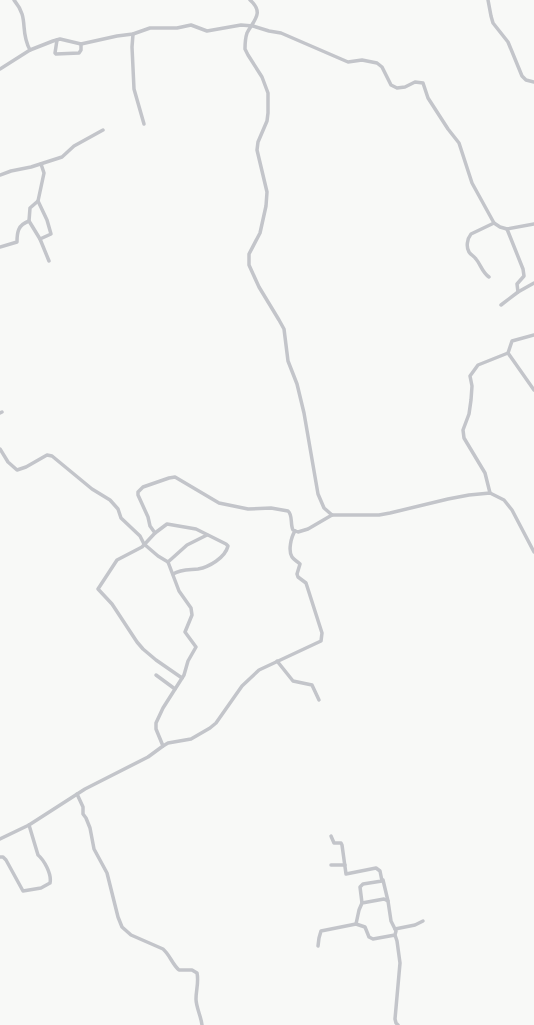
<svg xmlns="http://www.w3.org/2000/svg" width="534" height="1025" viewBox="0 0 534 1025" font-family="Helvetica,sans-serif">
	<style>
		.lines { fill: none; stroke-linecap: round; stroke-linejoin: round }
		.street { stroke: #c3c5ca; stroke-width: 3.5 }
	</style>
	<rect width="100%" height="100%" fill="#f8f9f7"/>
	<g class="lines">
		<!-- street -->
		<g class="street">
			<path d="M14 0C30 19 19 30 30 50"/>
			<path d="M250 0C265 13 253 21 247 33 245 39 245 44 245 49L248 55 262 77 268 93V113L267 121 258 142 257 150 267 192 266 206 260 233 249 254V265L259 287 279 320 284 329 288 361 297 384 304 413 318 494 324 508 332 515H379L390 513 448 499 469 495 490 493 504 500 512 510 534 552"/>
			<polyline points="488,0 491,16 493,23 508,42 522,76 526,80 534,82"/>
			<polyline points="133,34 132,47 134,89 144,124"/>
			<polyline points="57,40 55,53 56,54 79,53 81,50 81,44"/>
			<polyline points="0,69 30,50 53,41 60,39 81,44 117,36 133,34 150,28 177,28 191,25 207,31 241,25 253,26 269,31 281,33 348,62 362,60 377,63 382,67 391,85 397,88 405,87 415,82 423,83 428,98 448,129 459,143 472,183 494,223 500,227 507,229 534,224"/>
			<polyline points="0,175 11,171 31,167 62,157 74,146 103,130"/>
			<polyline points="38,201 30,208 29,221 40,239 49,261"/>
			<polyline points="40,239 51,234 47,220 38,201 44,173 41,164"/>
			<path d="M0 247 17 242C17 232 18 225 29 221"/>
			<path d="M489 277C482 272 481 265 476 259 474 256 471 255 469 252 466 247 467 239 471 234L494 223"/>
			<polyline points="518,292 534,283"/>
			<polyline points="501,305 518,292 517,284 524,276 523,269 507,229"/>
			<polyline points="508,353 534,390"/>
			<polyline points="0,413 2,412"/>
			<polyline points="0,449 8,462 17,470 26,467 47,455 52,456 92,489 110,500 118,509 121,518 140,536 144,544 158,556 168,562 179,591 191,608 192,615 185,632 196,647 188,661 184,675 163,708 156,723 156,729 163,746"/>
			<polyline points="490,493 485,473 464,438 463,430 469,414 471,400 472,386 470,376 478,365 508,353 512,341 534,335"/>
			<path d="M155 533 167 524 196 529 226 544 228 546C225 558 209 567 198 569 189 570 181 569 173 574"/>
			<polyline points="168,562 187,545 207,535"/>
			<polyline points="277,661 293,681 312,685 319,700"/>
			<polyline points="156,675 175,689"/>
			<path d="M182 678 156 660 143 649 137 642 112 604 98 589 117 560 142 547 155 533 150 526 148 517 138 495V492L143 487 169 478 175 477 219 503 248 509 271 508 288 511C293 515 290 524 293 530L298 532 308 529 332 515"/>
			<path d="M77 794 83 807V814L86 818 90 828 94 849 107 873 118 917 122 927 131 935 163 949C170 955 172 964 179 970H192L197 973C199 982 196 990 196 999 196 1007 201 1016 202 1025"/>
			<polyline points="331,836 334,843 341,843 342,845 346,874 376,868 380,871 382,881 363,884 360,887 362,903"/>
			<path d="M0 839 29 825 85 789 148 757 163 746 168 743 191 739 210 728 216 723 242 686 259 670 321 641 322 633 306 583 298 577 297 574 300 564C297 561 294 560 292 557 288 551 291 537 295 531"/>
			<path d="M0 857H3L6 860 23 891 41 888 50 883C52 874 44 860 38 855L29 825"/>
			<polyline points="331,865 345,865"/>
			<polyline points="383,880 388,901"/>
			<polyline points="395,929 415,925 423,921"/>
			<polyline points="395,935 373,939 369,937 365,927 356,924 359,910 362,903 384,899 388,901 391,921 396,931 395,935 397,941 400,963 395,1019 396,1023 398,1025"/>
			<polyline points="318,946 319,938 321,931 356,924"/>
		</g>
	</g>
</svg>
